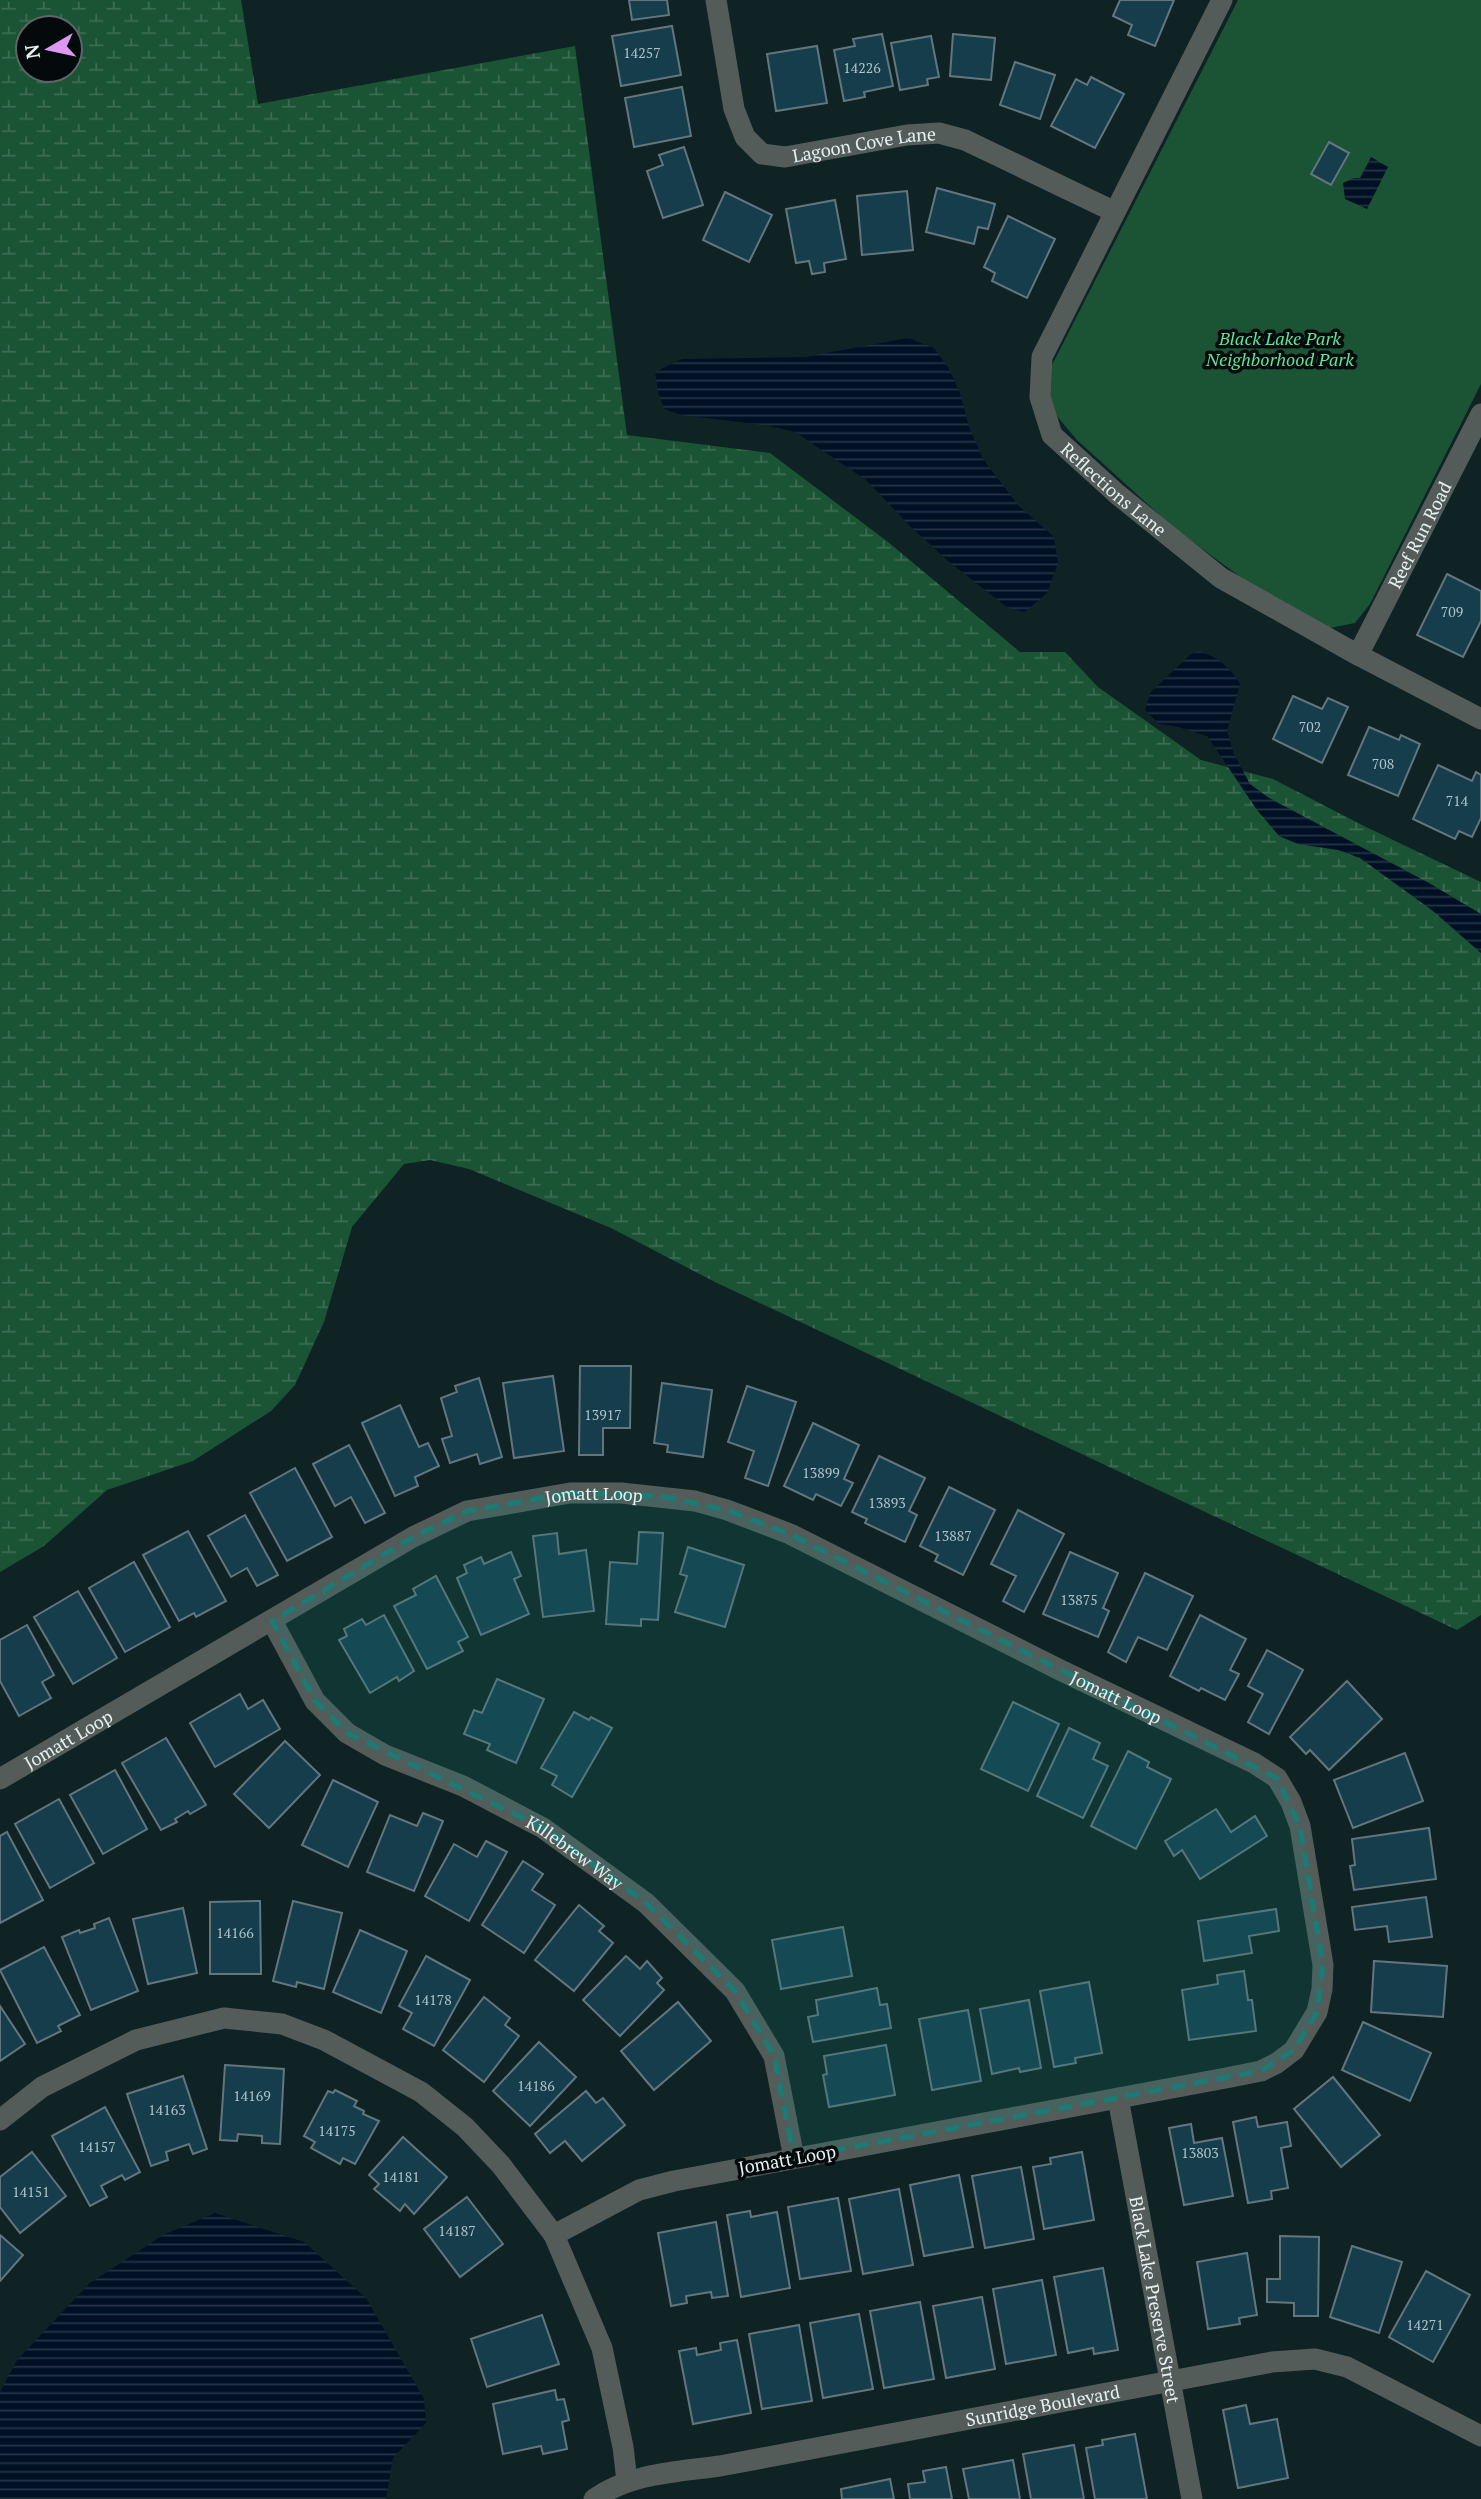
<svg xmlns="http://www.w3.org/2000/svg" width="1481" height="2499" viewBox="0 0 1481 2499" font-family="'PT Serif',serif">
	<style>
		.green { fill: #1b5335 }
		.wetland { fill: url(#wetland-marsh); fill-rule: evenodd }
		.water { fill: url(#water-rules) }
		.building { fill: #153d4c; stroke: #63767e; stroke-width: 2 }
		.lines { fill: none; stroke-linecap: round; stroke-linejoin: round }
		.minor { stroke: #545c5a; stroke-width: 21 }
		.marked { fill: #1a7c75; fill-opacity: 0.2; stroke: #1a7c75; stroke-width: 5; stroke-dasharray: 14 9; stroke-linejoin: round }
		.labels { text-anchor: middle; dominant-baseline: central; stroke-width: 7; stroke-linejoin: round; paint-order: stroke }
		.number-label { font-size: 14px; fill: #b0c3c8 }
		.street-label { font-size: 18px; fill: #e4f0f1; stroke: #040a0b }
		.park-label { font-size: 18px; font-style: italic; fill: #5ee59c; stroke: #040a0b }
	</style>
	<defs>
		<pattern id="wetland-marsh" width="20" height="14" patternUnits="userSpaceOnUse" patternTransform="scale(1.75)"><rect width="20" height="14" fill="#1b5335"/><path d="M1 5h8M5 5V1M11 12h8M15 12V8" fill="none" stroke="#3c6c53"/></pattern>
		<pattern id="water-rules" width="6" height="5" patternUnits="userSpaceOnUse" patternTransform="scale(1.75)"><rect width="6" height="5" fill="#001024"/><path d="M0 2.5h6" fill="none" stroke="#253344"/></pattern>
	</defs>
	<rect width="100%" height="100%" fill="#0f2324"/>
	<!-- green -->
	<polygon class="green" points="1238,0 1481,0 1481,384 1370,604 1355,623 1330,628 1254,587 1174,528 1077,440 1056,415 1049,395 1050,369"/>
	<!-- wetland -->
	<path class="wetland" d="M0 0H241L258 104 575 46 627 435 770 453 888 542 1020 652H1065L1098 687 1201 760 1273 779 1364 826 1481 882V1615L1457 1630 717 1283 611 1228 469 1169 430 1160 404 1164 352 1227 324 1322 295 1385 271 1411 193 1461 107 1490 44 1546 0 1572ZM28 28H70V70H28Z"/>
	<!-- water -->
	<g class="water">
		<polygon points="1371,157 1388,167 1367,209 1345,199 1343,183 1354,178 1360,178"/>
		<polygon points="908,338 934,348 949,369 960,393 969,427 983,459 1019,506 1054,537 1058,563 1047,593 1025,612 1008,608 948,561 911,527 866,480 795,432 765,425 681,415 664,409 658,392 655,372 682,359 805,357"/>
		<path d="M1199 651C1218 657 1230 667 1240 684L1227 731 1234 754 1250 784 1269 798 1429 883 1481 914V953L1433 911 1360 858 1338 850 1298 844 1279 836 1257 810 1207 736 1178 727 1159 724 1145 710 1151 692 1191 654Z"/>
		<polygon points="215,2213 304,2242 366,2298 424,2399 426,2423 393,2458 386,2499 0,2499 0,2392 17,2360 90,2283 163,2235"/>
	</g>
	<!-- building -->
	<g class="building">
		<polygon points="629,0 667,0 669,15 632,20"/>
		<polygon points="1120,0 1174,0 1155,46 1128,35 1132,25 1113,16"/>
		<polygon points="672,26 681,75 621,86 612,36"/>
		<polygon points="882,34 893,86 864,92 865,97 844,101 834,50 855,46 853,39"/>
		<polygon points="953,34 995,38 991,80 950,76"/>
		<polygon points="931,36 939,77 927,79 928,85 900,90 891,43"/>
		<polygon points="817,46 827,103 776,111 767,54"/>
		<polygon points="1015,62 1055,75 1040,119 1000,105"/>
		<polygon points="1091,77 1124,94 1095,148 1051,126 1076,79 1087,85"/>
		<polygon points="682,87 691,136 634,147 625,98"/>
		<polygon points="1329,142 1349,153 1331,185 1311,174"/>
		<polygon points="684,147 703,205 663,218 647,171 663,165 659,155"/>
		<polygon points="937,188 995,204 988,229 978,227 974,244 926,232"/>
		<polygon points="907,191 913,250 862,255 857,196"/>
		<polygon points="725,192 772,215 749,262 703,240"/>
		<polygon points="835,200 846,259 824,263 825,272 812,274 809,261 796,263 786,209"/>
		<polygon points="1008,216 1055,239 1027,298 992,281 995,273 984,267"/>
		<polygon points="1447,574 1481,591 1481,621 1463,657 1417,635"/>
		<polygon points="1293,696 1322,709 1328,698 1348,707 1322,763 1273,739"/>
		<polygon points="1369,727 1399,740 1401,735 1420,744 1398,796 1348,775"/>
		<polygon points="1438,765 1472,781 1476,772 1481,775 1481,818 1472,837 1459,831 1455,839 1413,819"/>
		<polygon points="580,1366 631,1366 630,1428 603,1428 603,1455 579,1455"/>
		<polygon points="553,1376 564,1451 514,1458 503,1383"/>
		<polygon points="479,1378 502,1457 480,1464 477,1454 450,1463 442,1439 452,1436 441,1398 457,1392 455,1386"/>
		<polygon points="662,1383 712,1390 703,1457 667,1452 668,1445 654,1443"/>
		<polygon points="747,1386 796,1402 768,1486 745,1478 754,1451 728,1442"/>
		<polygon points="400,1405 419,1447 428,1443 439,1466 415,1477 418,1486 395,1496 362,1423"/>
		<polygon points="813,1423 859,1445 844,1479 853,1483 841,1506 816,1494 813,1500 784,1486"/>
		<polygon points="349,1445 385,1513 365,1523 351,1497 335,1506 313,1464"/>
		<polygon points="879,1456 925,1478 909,1511 917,1515 905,1542 865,1523 867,1519 852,1512"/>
		<polygon points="295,1468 332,1537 287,1561 250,1493"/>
		<polygon points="949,1487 995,1510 963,1575 935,1561 938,1555 920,1546"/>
		<polygon points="1018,1510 1064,1534 1024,1612 1003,1601 1016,1576 991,1564"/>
		<polygon points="245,1515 278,1575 257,1586 247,1568 231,1577 208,1536"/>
		<polygon points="188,1531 226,1601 196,1617 194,1613 179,1621 143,1555"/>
		<polygon points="639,1532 663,1533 658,1620 641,1619 641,1626 606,1624 610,1562 637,1564"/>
		<polygon points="557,1533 559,1554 586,1550 594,1611 543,1617 533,1536"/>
		<polygon points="688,1547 744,1565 725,1627 675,1612 687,1576 680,1574"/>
		<polygon points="511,1552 521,1576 514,1579 529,1614 481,1635 457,1578 467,1573 464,1565 481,1557 484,1564"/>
		<polygon points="1070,1552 1118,1573 1103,1608 1109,1611 1098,1637 1043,1614"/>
		<polygon points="134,1562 170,1627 125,1652 89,1588"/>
		<polygon points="1145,1573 1193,1596 1167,1650 1138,1637 1126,1662 1108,1652"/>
		<polygon points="436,1576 468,1637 458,1642 463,1651 427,1669 394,1606 416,1595 413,1589"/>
		<polygon points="78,1591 117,1658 73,1684 34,1617"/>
		<polygon points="384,1615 414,1671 399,1681 397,1677 370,1693 339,1640 347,1636 344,1629 362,1619 366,1625"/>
		<polygon points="1200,1615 1246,1639 1230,1670 1239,1674 1225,1700 1201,1688 1199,1691 1170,1676"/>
		<polygon points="27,1625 54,1675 42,1682 51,1698 19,1716 0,1681 0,1640"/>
		<polygon points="1267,1650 1303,1670 1269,1734 1248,1722 1263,1694 1248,1686"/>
		<polygon points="497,1679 544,1699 516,1763 487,1750 490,1744 464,1734 474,1710 482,1713"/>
		<polygon points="1347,1681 1382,1719 1329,1770 1310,1750 1306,1754 1290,1737"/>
		<polygon points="240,1694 248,1709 263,1700 280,1729 215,1767 190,1723"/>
		<polygon points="1013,1702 1059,1724 1028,1791 981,1769"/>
		<polygon points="574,1712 589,1720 591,1717 612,1728 572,1797 552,1785 557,1776 541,1768"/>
		<polygon points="1069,1728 1100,1743 1093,1759 1108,1766 1083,1818 1037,1796"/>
		<polygon points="166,1738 206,1805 190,1814 188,1811 175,1819 177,1822 161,1830 122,1763"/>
		<polygon points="285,1741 320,1775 269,1828 234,1794"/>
		<polygon points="1128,1751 1149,1762 1147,1767 1171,1779 1136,1849 1091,1826"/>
		<polygon points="1405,1753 1423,1801 1353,1828 1334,1780"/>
		<polygon points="115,1770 147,1829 103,1854 70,1795"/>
		<polygon points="333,1780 378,1802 348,1867 302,1845"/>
		<polygon points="59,1799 94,1863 50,1888 15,1824"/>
		<polygon points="1216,1809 1231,1832 1255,1816 1267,1836 1200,1879 1182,1850 1174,1856 1165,1841"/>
		<polygon points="423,1813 443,1821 414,1891 367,1872 390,1815 417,1826"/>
		<polygon points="1429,1828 1436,1879 1354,1890 1350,1866 1355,1865 1352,1839"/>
		<polygon points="7,1832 43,1900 0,1923 0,1836"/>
		<polygon points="486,1841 507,1852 469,1921 425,1896 454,1844 477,1857"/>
		<polygon points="523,1861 543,1874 532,1890 555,1905 524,1953 482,1925"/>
		<polygon points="1426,1897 1432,1937 1389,1942 1387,1926 1355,1930 1352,1907"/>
		<polygon points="260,1901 261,1974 210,1974 210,1902"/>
		<polygon points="293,1901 342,1913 324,1989 297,1982 296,1987 273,1981"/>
		<polygon points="579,1905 604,1926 599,1931 613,1943 574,1991 535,1960"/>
		<polygon points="183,1908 197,1973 148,1984 133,1919"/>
		<polygon points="1276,1909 1279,1931 1249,1936 1252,1953 1204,1961 1198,1921"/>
		<polygon points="109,1918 138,1991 91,2010 62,1937 79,1930 80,1933 95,1928 94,1924"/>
		<polygon points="843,1927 852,1976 781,1989 772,1940"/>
		<polygon points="360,1930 407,1951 381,2013 333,1992"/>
		<polygon points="44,1947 80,2015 58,2026 61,2031 37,2043 0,1970"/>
		<polygon points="426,1956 470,1980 434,2046 403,2029 412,2013 399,2006"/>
		<polygon points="626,1956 640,1969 647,1961 662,1978 657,1983 664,1990 620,2036 583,2000"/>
		<polygon points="1374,1961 1447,1966 1443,2017 1371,2012"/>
		<polygon points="1244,1971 1248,2000 1252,2000 1256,2031 1189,2040 1182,1990 1218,1984 1217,1975"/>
		<polygon points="1089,1982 1102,2053 1075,2058 1076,2063 1054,2067 1040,1991"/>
		<polygon points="877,1988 880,2005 887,2004 891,2028 813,2042 808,2017 818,2015 816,2000"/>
		<polygon points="484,1997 510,2018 505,2025 519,2036 484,2082 443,2050"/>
		<polygon points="1029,2000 1041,2068 1020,2072 1019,2068 992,2074 980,2009"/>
		<polygon points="678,2002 711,2041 654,2090 621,2051"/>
		<polygon points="0,2006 25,2044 0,2061"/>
		<polygon points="968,2010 981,2081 932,2090 919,2019"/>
		<polygon points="1363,2022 1431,2053 1410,2101 1342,2070"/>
		<polygon points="539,2042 576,2077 530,2126 493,2091"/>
		<polygon points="886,2045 895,2095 829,2107 823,2075 827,2074 824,2056"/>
		<polygon points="225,2065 284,2069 280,2144 262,2143 262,2136 238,2134 237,2141 220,2140"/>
		<polygon points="183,2076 207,2149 193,2154 189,2144 166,2152 168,2160 151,2166 127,2094"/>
		<polygon points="1333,2077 1380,2135 1341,2167 1294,2109"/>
		<polygon points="335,2090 357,2101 354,2106 364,2111 363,2114 379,2121 355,2164 343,2158 340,2164 311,2148 315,2142 304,2136 328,2091 333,2093"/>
		<polygon points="586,2091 596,2103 603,2098 625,2125 582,2161 565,2141 550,2153 535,2134"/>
		<polygon points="105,2107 140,2172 125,2180 122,2175 101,2186 107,2197 90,2206 52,2136"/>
		<polygon points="1256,2117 1258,2127 1287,2122 1291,2146 1281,2148 1288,2188 1271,2191 1272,2199 1248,2203 1233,2122"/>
		<polygon points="1191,2124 1194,2143 1222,2138 1233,2196 1184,2205 1169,2128"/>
		<polygon points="403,2137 447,2177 414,2214 405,2204 400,2211 374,2189 379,2184 369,2175"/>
		<polygon points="32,2152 66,2196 20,2233 0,2207 0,2177"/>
		<polygon points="1082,2152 1094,2220 1044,2229 1033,2167 1051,2164 1050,2158"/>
		<polygon points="1021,2167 1034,2239 985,2248 972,2176"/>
		<polygon points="959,2175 973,2247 924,2256 910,2185"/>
		<polygon points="899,2189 913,2265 863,2274 849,2199"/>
		<polygon points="467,2197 503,2244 460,2277 424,2229"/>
		<polygon points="838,2198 851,2271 800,2279 788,2207"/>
		<polygon points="750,2211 751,2217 777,2212 790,2288 741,2297 727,2215"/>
		<polygon points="716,2222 728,2296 712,2298 711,2292 686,2296 687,2303 671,2306 658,2233"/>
		<polygon points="0,2235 23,2255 0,2281"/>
		<polygon points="1280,2236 1319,2237 1318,2316 1294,2316 1294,2303 1267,2302 1267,2279 1280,2279"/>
		<polygon points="1352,2246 1402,2262 1379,2333 1330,2317"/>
		<polygon points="1247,2253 1257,2315 1239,2318 1240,2324 1208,2329 1197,2262"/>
		<polygon points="1103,2268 1118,2350 1094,2354 1093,2348 1068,2353 1054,2277"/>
		<polygon points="1426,2271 1470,2295 1433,2362 1389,2337"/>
		<polygon points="1042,2280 1056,2355 1006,2364 993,2289"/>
		<polygon points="982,2297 995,2369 946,2378 933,2306"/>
		<polygon points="920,2302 934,2379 884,2388 870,2311"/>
		<polygon points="859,2314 873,2389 823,2398 810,2323"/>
		<polygon points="542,2315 559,2364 487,2387 471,2339"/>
		<polygon points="799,2325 812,2401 762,2409 749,2334"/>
		<polygon points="737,2340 751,2413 693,2424 679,2351 696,2348 697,2355 721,2350 720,2343"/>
		<polygon points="555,2390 557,2400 564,2399 569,2420 562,2422 567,2449 543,2454 541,2446 503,2454 493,2404"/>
		<polygon points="1246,2405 1250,2424 1277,2419 1288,2478 1238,2488 1223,2410"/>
		<polygon points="1135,2434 1147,2499 1095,2499 1086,2448 1103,2445 1102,2440"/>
		<polygon points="1074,2445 1084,2499 1031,2499 1023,2454"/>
		<polygon points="1013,2460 1020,2499 969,2499 963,2469"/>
		<polygon points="946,2467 952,2499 910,2499 908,2484 925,2482 923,2471"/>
		<polygon points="890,2479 894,2499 842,2499 841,2489"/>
	</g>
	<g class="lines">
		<!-- minor -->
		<g class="minor">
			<path id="s1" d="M716 0 734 109 745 137 762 154 785 157 907 135 939 133 965 140 1115 212"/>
			<path id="s2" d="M1222 0 1042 357 1040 397 1052 435 1117 494 1221 578 1358 655 1481 719"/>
			<path id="s3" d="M1358 655 1481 414"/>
			<path id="s4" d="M272 1621 315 1701 347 1733 385 1755 463 1786 543 1828 646 1903 735 1991 774 2056 794 2158"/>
			<path id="s5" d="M0 1779 413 1537 467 1511 570 1493H621L695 1501 727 1510 790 1534 1058 1669 1254 1763 1277 1778 1291 1802 1300 1826 1323 1965 1322 1989 1317 2012 1294 2050 1277 2063 1261 2071 1231 2077 674 2181 639 2190 554 2235 602 2348 623 2447 627 2481"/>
			<path id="s6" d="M1118 2098 1192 2499"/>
			<polyline points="0,2120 42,2087 136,2040 224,2018 282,2024 324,2040 421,2092 465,2127 501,2165 554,2235"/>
			<path id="s7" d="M594 2499C631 2473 677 2472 720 2466L1272 2362 1315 2359 1347 2367 1481 2436"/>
		</g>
	</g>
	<!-- marked area -->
	<path class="marked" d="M570 1493 662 1496 727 1510 790 1534 1277 1778 1300 1826 1323 1965 1317 2012 1294 2050 1261 2071 794 2158 774 2056 735 1991 646 1903 543 1828 347 1733 315 1701 272 1621 413 1537 467 1511Z"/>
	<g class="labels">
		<!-- number labels -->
		<g class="number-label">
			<text x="642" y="52">14257</text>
			<text x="862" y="67">14226</text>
			<text x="1452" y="611">709</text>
			<text x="1310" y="726">702</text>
			<text x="1383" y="763">708</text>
			<text x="1457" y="800">714</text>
			<text x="603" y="1414">13917</text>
			<text x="821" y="1472">13899</text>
			<text x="887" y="1502">13893</text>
			<text x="953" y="1535">13887</text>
			<text x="1079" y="1599">13875</text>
			<text x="235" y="1932">14166</text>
			<text x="433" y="1999">14178</text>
			<text x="536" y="2085">14186</text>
			<text x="252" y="2095">14169</text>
			<text x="167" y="2109">14163</text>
			<text x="337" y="2130">14175</text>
			<text x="97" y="2146">14157</text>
			<text x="1200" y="2152">13803</text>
			<text x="401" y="2176">14181</text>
			<text x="31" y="2191">14151</text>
			<text x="457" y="2230">14187</text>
			<text x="1425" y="2324">14271</text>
		</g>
		<!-- street labels -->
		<g class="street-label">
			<text stroke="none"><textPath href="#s1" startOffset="268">Lagoon Cove Lane</textPath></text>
			<text stroke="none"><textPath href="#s2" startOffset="562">Reflections Lane</textPath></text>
			<text stroke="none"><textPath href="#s3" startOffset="135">Reef Run Road</textPath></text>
			<text stroke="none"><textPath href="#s5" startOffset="667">Jomatt Loop</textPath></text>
			<text stroke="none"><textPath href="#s5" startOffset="1234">Jomatt Loop</textPath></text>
			<text stroke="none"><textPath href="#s5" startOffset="79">Jomatt Loop</textPath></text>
			<text stroke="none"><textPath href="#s4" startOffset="394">Killebrew Way</textPath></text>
			<text transform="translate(787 2159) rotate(-10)">Jomatt Loop</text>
			<text stroke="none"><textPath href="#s6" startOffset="205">Black Lake Preserve Street</textPath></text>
			<text stroke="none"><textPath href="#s7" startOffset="460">Sunridge Boulevard</textPath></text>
		</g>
		<!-- park labels -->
		<g class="park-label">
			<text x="1280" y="338">Black Lake Park<tspan x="1280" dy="21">Neighborhood Park</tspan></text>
		</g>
	</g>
	<!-- north arrow -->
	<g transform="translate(49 49) rotate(261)"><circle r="33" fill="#040a0b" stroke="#5e6667" stroke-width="2"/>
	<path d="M0-5L12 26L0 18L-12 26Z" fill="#de98f2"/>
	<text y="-10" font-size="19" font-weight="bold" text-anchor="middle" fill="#e4f0f1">N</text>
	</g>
</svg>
